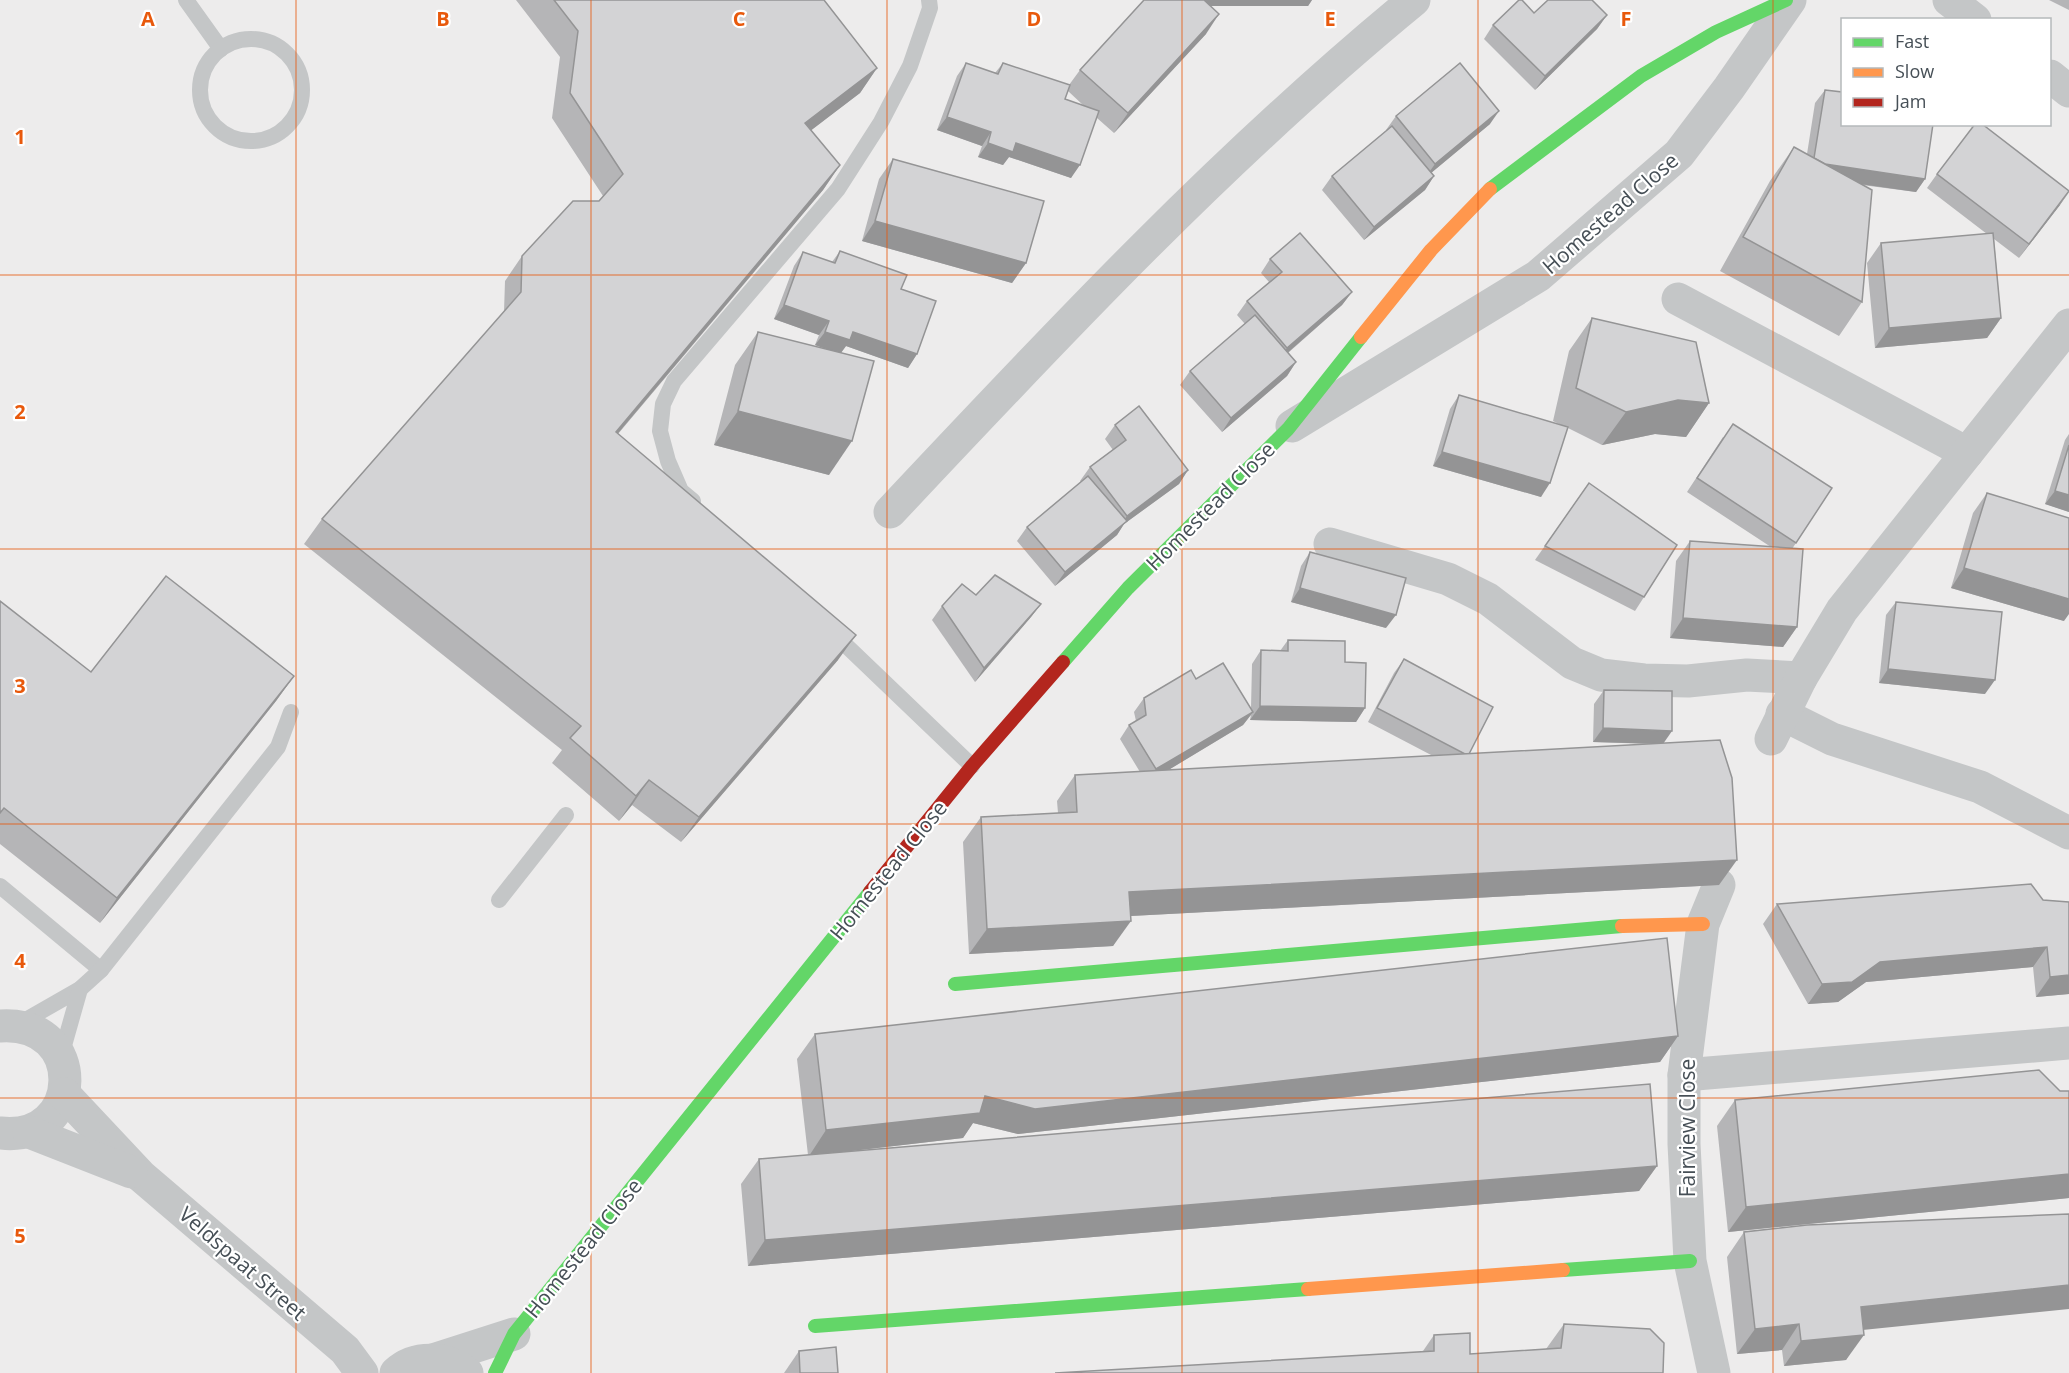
<svg xmlns="http://www.w3.org/2000/svg" width="2069" height="1373" viewBox="0 0 2069 1373" font-family="'Open Sans',sans-serif">
	<style>
		.lines { fill: none; stroke-linecap: round; stroke-linejoin: round }
		.lane { stroke: #c4c6c7; stroke-width: 16 }
		.street { stroke: #c4c6c7; stroke-width: 33 }
		.fast { stroke: #63d668; stroke-width: 14 }
		.slow { stroke: #ff974d; stroke-width: 14 }
		.jam { stroke: #b3261e; stroke-width: 14 }
		.wall { fill: #b5b5b7; fill-rule: evenodd }
		.shaded-wall { fill: #949495 }
		.building { fill: #d3d3d5; stroke: #949495; stroke-width: 1.5 }
		.grid { fill: none; stroke: #e8590c; stroke-width: 1.5; stroke-opacity: 0.55 }
		.labels { text-anchor: middle; dominant-baseline: central; stroke-width: 4.5; stroke-linejoin: round; paint-order: stroke }
		.street-label { font-size: 21px; fill: #464f56; stroke: #fff }
		.grid-label { font-size: 20px; text-anchor: middle; font-weight: bold; fill: #e8590c; stroke: #fff; stroke-width: 4.5; stroke-linejoin: round; paint-order: stroke }
	</style>
	<rect width="100%" height="100%" fill="#edecec"/>
	<g class="lines">
		<!-- lane -->
		<g class="lane">
			<polyline points="186,0 221,49"/>
			<circle cx="251" cy="90" r="51"/>
			<polyline points="693,501 681,491 668,461 660,431 663,404 674,381 838,189 881,122 910,66 930,8 929,0"/>
			<polyline points="832,632 972,766"/>
			<polyline points="0,886 101,970"/>
			<polyline points="499,900 566,815"/>
			<polyline points="17,1025 80,989 101,970 278,747 291,712"/>
			<polyline points="61,1056 80,989"/>
		</g>
		<!-- street -->
		<g class="street">
			<polyline points="1949,0 1975,20"/>
			<polyline points="2050,76 2069,91"/>
			<polyline points="1678,299 1967,453"/>
			<polyline points="1292,426 1538,276 1679,154 1729,88 1790,0"/>
			<path d="M890 512C1057 334 1225 155 1414 0"/>
			<polyline points="1330,544 1448,579 1488,599 1572,663 1601,675 1644,680 1688,681 1747,675 1801,678"/>
			<polyline points="1782,714 1832,739 1980,787 2069,833"/>
			<polyline points="1771,739 1801,678 1842,610 2069,325"/>
			<path d="M0 1026C89 1020 84 1143 0 1133"/>
			<polyline points="1684,1075 2069,1043"/>
			<polyline points="64,1094 141,1176 345,1350 362,1373"/>
			<polyline points="29,1132 131,1172"/>
			<polyline points="433,1360 514,1334"/>
			<path d="M396 1373C415 1355 448 1357 467 1373"/>
			<polyline points="1714,1373 1690,1261 1684,1144 1684,1075 1703,924 1719,885"/>
		</g>
		<!-- fast -->
		<g class="fast">
			<polyline points="1490,189 1641,76 1716,32 1786,0"/>
			<polyline points="1063,662 1128,588 1288,429 1361,337"/>
			<polyline points="955,984 1622,926"/>
			<polyline points="1563,1270 1690,1261"/>
			<polyline points="815,1326 1308,1289"/>
			<polyline points="495,1373 514,1334 870,892"/>
		</g>
		<!-- slow -->
		<g class="slow">
			<polyline points="1361,337 1431,250 1490,189"/>
			<polyline points="1622,926 1703,924"/>
			<polyline points="1308,1289 1563,1270"/>
		</g>
		<!-- jam -->
		<polyline class="jam" points="870,892 972,766 1063,662"/>
	</g>
	<!-- wall -->
	<g class="wall">
		<polygon points="516,0 824,0 877,68 860,93 811,130 840,165 823,190 618,434 838,660 681,842 632,805 619,821 552,763 562,750 304,544 322,519 504,312 505,281 522,256 599,201 603,196 552,118 560,57"/>
		<path d="M1144 0H1312L1308 6H1210L1206 34 1114 133 1097 118 1071 178 1009 157 1003 165 978 157 982 146 937 130 957 76 966 63 995 73 1003 63 1069 85 1080 70ZM1068 91 1084 106 1065 99Z"/>
		<polygon points="2049,0 2069,0 2069,10"/>
		<polygon points="1534,13 1607,15 1597,29 1535,90 1484,39 1493,25"/>
		<polygon points="1825,90 1925,179 1916,192 1862,185 1862,302 1839,336 1720,271 1770,181 1794,147 1807,154 1815,103"/>
		<polygon points="1396,116 1490,124 1431,173 1434,176 1425,190 1364,240 1322,190 1332,176 1387,131 1386,130"/>
		<polygon points="893,159 1026,263 1012,283 862,241 879,179"/>
		<polygon points="1937,174 2060,205 2019,258 1994,239 2001,318 1987,338 1875,348 1867,263 1881,243 1987,234 1927,188"/>
		<polygon points="840,251 901,289 917,354 908,368 846,346 841,353 829,475 714,445 735,365 758,332 825,349 815,345 819,335 774,319 794,266 803,252 832,262"/>
		<polygon points="1270,259 1352,292 1342,305 1288,353 1296,362 1287,376 1222,432 1180,385 1190,371 1245,324 1237,315 1247,301 1269,282 1261,273"/>
		<polygon points="1592,318 1709,403 1686,437 1655,434 1602,445 1568,428 1541,497 1433,466 1450,409 1459,395 1561,425 1553,421 1569,351"/>
		<polygon points="1115,425 1188,470 1179,484 1124,524 1117,535 1055,586 1017,541 1027,527 1081,482 1080,481 1090,467 1113,450 1105,439"/>
		<polygon points="2069,434 2069,512 2045,504 2065,440"/>
		<polygon points="1723,437 1832,488 1792,549 1797,627 1783,647 1670,638 1676,561 1690,541 1771,547 1687,492"/>
		<polygon points="1589,483 1644,597 1635,611 1535,560"/>
		<polygon points="1987,493 2064,621 1951,588 1973,513"/>
		<polygon points="1310,552 1386,628 1291,602 1301,566"/>
		<polygon points="976,595 1041,604 1031,617 975,682 932,620 942,606"/>
		<polygon points="0,601 91,672 294,676 276,701 100,923 0,844"/>
		<polygon points="1896,602 1985,694 1879,683 1886,615"/>
		<polygon points="1288,640 1345,662 1365,708 1356,722 1250,720 1251,715 1243,725 1168,770 1433,756 1368,722 1394,673 1404,659 1469,754 1651,744 1593,742 1594,704 1604,690 1664,743 1719,885 1130,916 1113,946 969,954 963,842 981,817 1058,813 1057,801 1075,775 1140,772 1120,739 1129,725 1136,721 1134,712 1144,698 1196,679 1251,708 1252,664 1261,650 1280,651"/>
		<polygon points="2043,900 2069,902 2069,994 2036,997 2033,967 1866,982 1838,1002 1808,1004 1763,924 1777,904"/>
		<polygon points="815,1034 1678,1036 1660,1062 1018,1134 973,1123 963,1138 842,1152 1657,1166 1639,1191 748,1266 741,1184 759,1159 808,1155 797,1059"/>
		<polygon points="2060,1091 2069,1091 2069,1198 1728,1232 1717,1126 1735,1100"/>
		<polygon points="1744,1232 1863,1330 1846,1360 1784,1366 1782,1350 1737,1354 1727,1257"/>
		<polygon points="1564,1324 1663,1373 1423,1351 1434,1335 1470,1354 1546,1349"/>
		<polygon points="799,1351 838,1373 784,1373"/>
	</g>
	<!-- shaded-wall -->
	<g class="shaded-wall">
		<polygon points="1186,0 1312,0 1308,6 1182,6"/>
		<polygon points="1219,14 1206,34 1114,133 1128,113"/>
		<polygon points="1607,15 1597,29 1535,90 1545,76"/>
		<polygon points="877,68 860,93 788,148 805,123"/>
		<polygon points="1499,111 1490,124 1425,178 1435,164"/>
		<polygon points="947,117 991,132 982,146 937,130"/>
		<polygon points="988,143 1016,143 1080,165 1071,178 1009,157 1003,165 978,157"/>
		<polygon points="1813,162 1925,179 1916,192 1804,176"/>
		<polygon points="840,165 823,190 598,457 616,432"/>
		<polygon points="1434,176 1425,190 1364,240 1374,227"/>
		<polygon points="2069,192 2060,205 2019,258 2029,244"/>
		<polygon points="875,221 1026,263 1012,283 862,241"/>
		<polygon points="1352,292 1342,305 1277,362 1287,348"/>
		<polygon points="784,305 829,321 819,335 774,319"/>
		<polygon points="2001,318 1987,338 1875,348 1889,328"/>
		<polygon points="825,332 853,332 917,354 908,368 846,346 840,354 815,345"/>
		<polygon points="1296,362 1287,376 1222,432 1231,418"/>
		<polygon points="1678,400 1709,403 1686,437 1655,434 1602,445 1626,412"/>
		<polygon points="738,411 852,441 829,475 714,445"/>
		<polygon points="1442,452 1550,483 1541,497 1433,466"/>
		<polygon points="1188,470 1179,484 1124,524 1117,535 1055,586 1065,572 1118,528 1127,516"/>
		<polygon points="2055,491 2069,495 2069,512 2045,504"/>
		<polygon points="1964,568 2069,599 2069,614 2064,621 1951,588"/>
		<polygon points="1300,588 1396,615 1386,628 1291,602"/>
		<polygon points="1041,604 1031,617 975,682 984,668"/>
		<polygon points="1683,618 1797,627 1783,647 1670,638"/>
		<polygon points="856,635 838,660 681,842 699,817"/>
		<polygon points="1888,669 1995,680 1985,694 1879,683"/>
		<polygon points="294,676 276,701 100,923 117,898"/>
		<polygon points="1260,706 1365,708 1356,722 1250,720"/>
		<polygon points="1253,712 1243,725 1147,783 1156,769"/>
		<polygon points="1603,728 1672,731 1663,744 1593,742"/>
		<polygon points="649,780 632,805 619,821 636,796"/>
		<polygon points="1737,860 1719,885 1112,917 1129,892"/>
		<polygon points="1131,921 1113,946 969,954 987,929"/>
		<polygon points="2047,947 2033,967 1866,982 1838,1002 1808,1004 1822,984 1880,962"/>
		<polygon points="2069,975 2069,994 2036,997 2050,977"/>
		<polygon points="1678,1036 1660,1062 1018,1134 973,1123 963,1138 809,1156 826,1130 985,1096"/>
		<polygon points="1657,1166 1639,1191 748,1266 765,1240"/>
		<polygon points="2069,1174 2069,1198 1728,1232 1746,1207"/>
		<polygon points="2069,1285 2069,1309 1843,1332 1861,1307"/>
		<polygon points="1799,1324 1782,1350 1737,1354 1755,1329"/>
		<polygon points="1864,1335 1846,1360 1784,1366 1801,1341"/>
	</g>
	<!-- building -->
	<g class="building">
		<polygon points="554,0 824,0 877,68 805,123 840,165 616,432 856,635 699,817 649,780 636,796 570,738 581,726 322,519 521,292 522,256 573,201 599,201 623,174 570,93 578,31"/>
		<polygon points="1144,0 1204,0 1219,14 1128,113 1080,70"/>
		<polygon points="1519,0 1522,0 1534,13 1548,0 1592,0 1607,15 1545,76 1493,25"/>
		<polygon points="966,63 998,74 1003,63 1070,85 1065,99 1099,111 1080,165 1016,143 1013,152 988,143 991,132 947,117"/>
		<polygon points="1460,63 1499,111 1435,164 1396,116"/>
		<polygon points="1825,90 1842,92 1842,124 1933,124 1925,179 1825,164 1814,158"/>
		<polygon points="1975,124 1982,124 2069,191 2029,244 1937,174"/>
		<polygon points="1392,126 1434,176 1374,227 1332,176"/>
		<polygon points="1794,147 1872,190 1862,302 1743,237"/>
		<polygon points="893,159 1044,201 1026,263 875,221"/>
		<polygon points="1300,233 1352,292 1287,348 1247,301 1282,272 1270,259"/>
		<polygon points="1993,233 2001,318 1889,328 1881,243"/>
		<polygon points="840,251 907,275 901,289 936,301 917,354 853,332 850,340 825,332 829,321 784,305 803,252 835,263"/>
		<polygon points="1255,315 1296,362 1231,418 1190,371"/>
		<polygon points="1592,318 1696,342 1709,403 1678,400 1626,412 1576,388"/>
		<polygon points="758,332 874,361 852,441 738,411"/>
		<polygon points="1459,395 1568,427 1550,483 1442,452"/>
		<polygon points="1139,406 1188,470 1127,516 1090,467 1126,440 1115,425"/>
		<polygon points="1733,424 1832,488 1796,543 1697,478"/>
		<polygon points="2069,445 2069,495 2055,491"/>
		<polygon points="1088,476 1127,521 1065,572 1027,527"/>
		<polygon points="1589,483 1677,545 1644,597 1545,546"/>
		<polygon points="1987,493 2069,518 2069,599 1964,568"/>
		<polygon points="1690,541 1803,549 1797,627 1683,618"/>
		<polygon points="1310,552 1406,578 1396,615 1300,588"/>
		<polygon points="995,575 1041,604 984,668 942,606 962,584 976,595"/>
		<polygon points="166,576 294,676 117,898 4,808 0,813 0,601 91,672"/>
		<polygon points="1896,602 2002,612 1995,680 1888,669"/>
		<polygon points="1288,640 1345,641 1345,662 1366,663 1365,708 1260,706 1261,650 1288,651"/>
		<polygon points="1404,659 1493,707 1469,754 1465,754 1377,708"/>
		<polygon points="1223,663 1253,712 1156,769 1129,725 1146,715 1144,698 1191,670 1196,679"/>
		<polygon points="1604,690 1672,691 1672,731 1603,728"/>
		<polygon points="1720,740 1732,778 1737,860 1129,892 1131,921 987,929 981,817 1077,812 1075,775"/>
		<polygon points="2031,884 2043,900 2069,902 2069,975 2050,977 2047,947 1880,962 1852,982 1822,984 1777,904"/>
		<polygon points="1667,938 1678,1036 1035,1109 985,1096 980,1113 826,1130 815,1034"/>
		<polygon points="2039,1070 2060,1091 2069,1091 2069,1174 1746,1207 1735,1100"/>
		<polygon points="1650,1084 1657,1166 765,1240 759,1159"/>
		<polygon points="2069,1214 2069,1285 1861,1307 1864,1335 1801,1341 1799,1324 1755,1329 1744,1232 1807,1225"/>
		<polygon points="1564,1324 1650,1329 1664,1343 1663,1373 1055,1373 1434,1351 1434,1335 1470,1333 1470,1354 1561,1348"/>
		<polygon points="836,1347 838,1373 800,1373 799,1351"/>
	</g>
	<!-- grid -->
	<path class="grid" d="M296 0V1373M591 0V1373M887 0V1373M1182 0V1373M1478 0V1373M1773 0V1373M0 275H2069M0 549H2069M0 824H2069M0 1098H2069"/>
	<g class="labels">
		<!-- street labels -->
		<g class="street-label">
			<text transform="translate(1610 213) rotate(-41)">Homestead Close</text>
			<text transform="translate(1210 506) rotate(-45)">Homestead Close</text>
			<text transform="translate(888 870) rotate(-51)">Homestead Close</text>
			<text transform="translate(1687 1128) rotate(-90)">Fairview Close</text>
			<text transform="translate(583 1248) rotate(-51)">Homestead Close</text>
			<text transform="translate(243 1263) rotate(41)">Veldspaat Street</text>
		</g>
	</g>
	<g class="grid-label">
		<text x="148" y="26">A</text>
		<text x="443" y="26">B</text>
		<text x="739" y="26">C</text>
		<text x="1034" y="26">D</text>
		<text x="1330" y="26">E</text>
		<text x="1626" y="26">F</text>
		<text x="20" y="144">1</text>
		<text x="20" y="419">2</text>
		<text x="20" y="693">3</text>
		<text x="20" y="968">4</text>
		<text x="20" y="1243">5</text>
	</g>
	<!-- legend -->
	<rect x="1841" y="18" width="210" height="108" fill="#ffffff" stroke="#b5b9bb" stroke-width="1.5"/>
	<rect x="1853" y="38" width="30" height="9" fill="#63d668" stroke="#b5b9bb" stroke-width="1.5"/>
	<text x="1895" y="48" font-size="18" fill="#464f56">Fast</text>
	<rect x="1853" y="68" width="30" height="9" fill="#ff974d" stroke="#b5b9bb" stroke-width="1.5"/>
	<text x="1895" y="78" font-size="18" fill="#464f56">Slow</text>
	<rect x="1853" y="98" width="30" height="9" fill="#b3261e" stroke="#b5b9bb" stroke-width="1.5"/>
	<text x="1895" y="108" font-size="18" fill="#464f56">Jam</text>
</svg>
